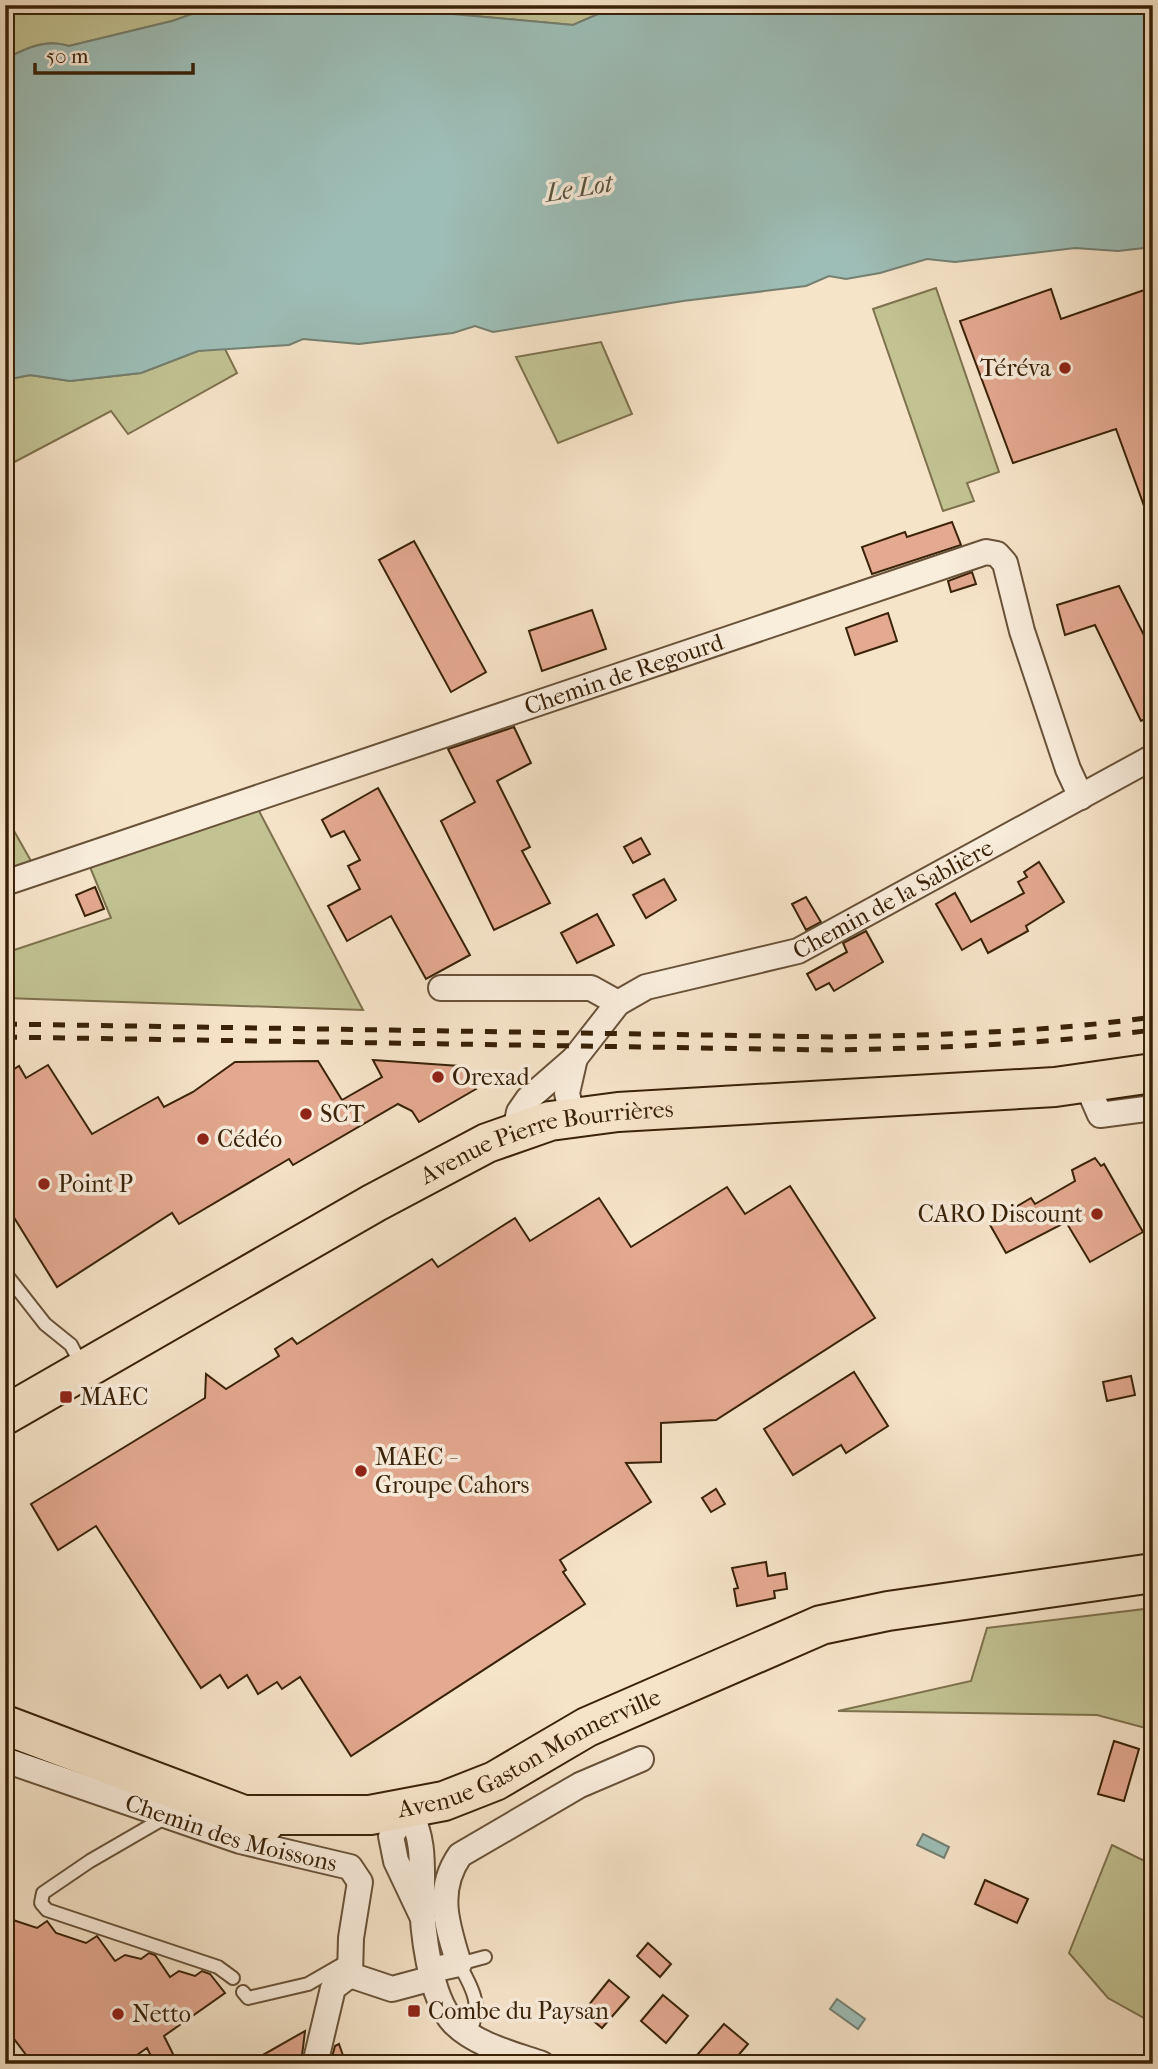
<svg xmlns="http://www.w3.org/2000/svg" width="1158" height="2069" viewBox="0 0 1158 2069" font-family="'IM FELL French Canon',serif">
	<style>
		.green { fill: #c2c293; stroke: #7e724e; stroke-width: 2 }
		.water { fill: #9dbeb7; stroke: #758071; stroke-width: 2 }
		.building { fill: #e4a991; stroke: #392208; stroke-width: 2 }
		.lines { fill: none; stroke-linecap: round; stroke-linejoin: round }
		.service-casing { stroke: #685238; stroke-width: 16 }
		.minor-casing { stroke: #685238; stroke-width: 28 }
		.primary-casing { stroke: #392208; stroke-width: 42 }
		.service { stroke: #f9eddc; stroke-width: 12 }
		.minor { stroke: #f9eddc; stroke-width: 24 }
		.primary { stroke: #f6e4c9; stroke-width: 38 }
		.rail { stroke: #392208; stroke-width: 5; stroke-dasharray: 12 12; stroke-linecap: butt }
		.poi-dot { fill: #8f2418; stroke: #f9eddc; stroke-width: 2.5 }
		.labels { text-anchor: middle; dominant-baseline: central; stroke-width: 7; stroke-linejoin: round; paint-order: stroke }
		.poi-label { font-size: 24px; fill: #392208; stroke: #f9eddc; text-anchor: start }
		.street-label { font-size: 24px; fill: #392208; stroke: #f9eddc }
		.water-label { font-size: 26px; font-style: italic; fill: #57513d; stroke: #f9eddc }
	</style>
	<rect width="100%" height="100%" fill="#f6e4c9"/>
	<filter id="stains"><feTurbulence type="fractalNoise" baseFrequency=".00286" numOctaves="4"/><feColorMatrix values="0 0 0 0 .2 0 0 0 0 .09 0 0 0 0 .02 0 0 0 .5 -.17"/></filter>
	<radialGradient id="worn" r=".72"><stop offset=".6" stop-color="#630" stop-opacity="0"/><stop offset="1" stop-color="#630" stop-opacity=".3"/></radialGradient>
	<!-- green -->
	<g class="green">
		<path d="M5 5H218L172 21 69 46C45 38 27 48 5 59Z"/>
		<polygon points="398,5 619,5 573,25 419,11"/>
		<polygon points="936,288 999,472 967,483 974,501 943,511 873,309"/>
		<polygon points="601,342 632,414 558,443 516,357"/>
		<polygon points="224,347 237,373 128,434 111,411 5,467 5,380 30,375 70,381 141,373 198,351"/>
		<polygon points="258,809 363,1010 5,998 5,953 111,918 90,867"/>
		<polygon points="9,822 31,861 5,870 5,824"/>
		<polygon points="1153,1608 1153,1730 1097,1715 838,1711 971,1681 987,1628"/>
		<polygon points="1112,1845 1153,1865 1153,2023 1108,1998 1069,1953"/>
	</g>
	<!-- water -->
	<g class="water">
		<path d="M218 5H398L419 11 573 25 619 5H1153V247L1118 251 1075 248 955 262 927 259 880 273 846 279 829 276 806 286 683 301 493 332 475 326 453 333 359 344 303 339 289 345 198 351 141 373 70 381 30 375 5 380V59C27 48 45 39 69 46L172 21Z"/>
		<polygon points="923,1834 949,1847 944,1858 917,1845"/>
		<polygon points="837,1999 865,2019 858,2029 830,2009"/>
	</g>
	<!-- building -->
	<g class="building">
		<polygon points="1153,287 1153,525 1151,525 1116,429 1013,463 960,321 1051,289 1061,319"/>
		<polygon points="952,522 961,545 872,574 862,547 905,532 907,537"/>
		<polygon points="414,541 486,672 451,692 379,560"/>
		<polygon points="972,572 976,584 951,592 948,581"/>
		<polygon points="1119,586 1153,653 1153,715 1141,721 1095,625 1065,635 1057,605"/>
		<polygon points="592,610 606,649 542,671 529,631"/>
		<polygon points="888,613 897,641 855,655 846,628"/>
		<polygon points="514,727 531,763 497,781 530,847 522,851 550,903 494,930 441,821 475,802 448,749"/>
		<polygon points="378,788 470,955 426,979 391,916 347,941 328,906 360,889 348,866 360,860 344,831 331,837 322,820"/>
		<polygon points="641,838 650,854 633,863 624,847"/>
		<polygon points="1039,862 1064,902 1026,926 1028,931 988,953 981,939 962,950 936,904 955,893 971,922 1024,893 1018,882 1027,877 1024,872"/>
		<polygon points="664,879 676,900 646,918 633,895"/>
		<polygon points="95,887 104,909 85,916 76,895"/>
		<polygon points="806,897 821,922 806,930 792,904"/>
		<polygon points="597,914 614,945 577,963 561,933"/>
		<polygon points="866,931 883,962 834,991 829,983 816,990 807,974 847,952 843,943"/>
		<polygon points="373,1060 460,1066 476,1089 419,1122 412,1111 398,1104 293,1165 289,1159 179,1224 172,1213 57,1287 5,1203 5,1075 19,1066 26,1078 48,1065 92,1134 158,1097 164,1107 193,1092 235,1062 318,1061 342,1100 382,1077"/>
		<polygon points="1095,1158 1101,1166 1104,1164 1143,1232 1090,1262 1066,1222 1006,1253 989,1223 1031,1198 1035,1204 1075,1181 1072,1170"/>
		<polygon points="790,1186 875,1318 716,1420 661,1423 661,1462 626,1463 651,1502 560,1560 566,1570 563,1572 585,1604 351,1756 300,1677 282,1689 277,1682 258,1694 247,1675 228,1688 220,1675 201,1688 96,1526 58,1550 31,1504 205,1398 206,1374 226,1389 279,1356 275,1349 292,1338 297,1344 432,1259 438,1267 515,1218 530,1241 599,1198 631,1247 727,1187 745,1214"/>
		<polygon points="854,1372 888,1426 846,1453 841,1445 793,1475 764,1429"/>
		<polygon points="1131,1376 1135,1395 1107,1401 1103,1382"/>
		<polygon points="716,1489 725,1504 711,1512 702,1498"/>
		<polygon points="766,1562 768,1576 785,1573 787,1589 774,1591 775,1598 737,1606 734,1589 738,1588 732,1568"/>
		<polygon points="1114,1741 1139,1749 1124,1801 1098,1794"/>
		<polygon points="985,1880 1028,1899 1017,1923 975,1904"/>
		<polygon points="13,1920 37,1928 47,1921 56,1933 86,1943 97,1936 115,1961 125,1955 141,1959 149,1953 155,1955 170,1977 179,1971 195,1976 202,1971 210,1974 225,1993 164,2036 178,2064 155,2064 147,2048 124,2064 33,2064 5,2027 5,1926"/>
		<polygon points="648,1943 671,1964 660,1977 637,1956"/>
		<polygon points="609,1980 629,1997 602,2028 583,2012"/>
		<polygon points="663,1995 688,2016 666,2043 641,2021"/>
		<polygon points="724,2024 748,2044 731,2064 710,2064 698,2054"/>
		<polygon points="305,2031 301,2064 247,2064"/>
		<polygon points="339,2044 346,2064 330,2064 335,2046"/>
	</g>
	<g class="lines">
		<defs>
			<g id="service">
				<polyline points="5,1273 45,1324 71,1345 82,1366"/>
				<polyline points="166,1817 90,1861 43,1893 41,1903 47,1910 218,1967 233,1978"/>
				<polyline points="243,1992 248,1998 308,1984 348,1961"/>
				<path d="M469 2033C483 2006 473 1989 459 1964L485 1957"/>
			</g>
			<g id="minor">
				<path id="s1" d="M5 883 986 552 997 554 1005 563 1022 631 1068 769 1081 797"/>
				<polyline points="441,988 591,988 618,1003"/>
				<polyline points="1086,1083 1100,1115 1153,1108"/>
				<polyline points="572,1116 567,1093 575,1058"/>
				<path id="s2" d="M515 1131 519 1112 528 1099 575 1058 618 1003 646 987 798 951 1153 757"/>
				<path id="s3" d="M5 1760 240 1841 350 1867 360 1882 351 1938 350 1975"/>
				<path d="M422 1916 396 1861 391 1836 409 1810C424 1839 422 1862 422 1894 422 1928 429 1997 454 2023 476 2045 513 2054 542 2064"/>
				<path d="M431 1970 459 1964C447 1925 435 1891 460 1855L580 1785 641 1759"/>
				<polyline points="350,1975 392,1989 433,1978"/>
				<polyline points="315,2064 333,1988 350,1975"/>
			</g>
			<g id="primary">
				<path id="s4" d="M5 1415 374 1203 487 1143 550 1121 618 1112 1055 1087 1153 1073"/>
				<polyline points="5,1725 265,1823"/>
				<path id="s5" d="M243 1815H370L444 1801 495 1781 587 1727 821 1625 888 1611 1153 1573"/>
			</g>
		</defs>
		<!-- service casing -->
		<use href="#service" class="service-casing"/>
		<!-- minor casing -->
		<use href="#minor" class="minor-casing"/>
		<!-- primary casing -->
		<use href="#primary" class="primary-casing"/>
		<!-- service -->
		<use href="#service" class="service"/>
		<!-- minor -->
		<use href="#minor" class="minor"/>
		<!-- primary -->
		<use href="#primary" class="primary"/>
		<!-- rail -->
		<g class="rail">
			<path d="M5 1024 833 1037C940 1035 1046 1032 1153 1017"/>
			<path d="M5 1037 832 1050C940 1048 1046 1044 1153 1030"/>
		</g>
	</g>
	<!-- markers -->
	<g class="poi-dot">
		<circle cx="1065" cy="368" r="7"/>
		<circle cx="438" cy="1077" r="7"/>
		<circle cx="306" cy="1114" r="7"/>
		<circle cx="203" cy="1139" r="7"/>
		<circle cx="44" cy="1184" r="7"/>
		<circle cx="1097" cy="1214" r="7"/>
		<rect x="59" y="1390" width="14" height="14" rx="3.5"/>
		<circle cx="361" cy="1471" r="7"/>
		<rect x="407" y="2004" width="14" height="14" rx="3.5"/>
		<circle cx="118" cy="2014" r="7"/>
	</g>
	<g class="labels">
		<!-- poi labels -->
		<g class="poi-label">
			<text x="1051" y="368" text-anchor="end">Téréva</text>
			<text x="452" y="1077">Orexad</text>
			<text x="320" y="1114">SCT</text>
			<text x="217" y="1139">Cédéo</text>
			<text x="58" y="1184">Point P</text>
			<text x="1083" y="1214" text-anchor="end">CARO Discount</text>
			<text x="80" y="1397">MAEC</text>
			<text x="375" y="1457">MAEC -<tspan x="375" dy="28">Groupe Cahors</tspan></text>
			<text x="428" y="2011">Combe du Paysan</text>
			<text x="132" y="2014">Netto</text>
		</g>
		<!-- street labels -->
		<g class="street-label">
			<text stroke="none"><textPath href="#s1" startOffset="653">Chemin de Regourd</textPath></text>
			<text stroke="none"><textPath href="#s2" startOffset="464">Chemin de la Sablière</textPath></text>
			<text stroke="none"><textPath href="#s4" startOffset="612">Avenue Pierre Bourrières</textPath></text>
			<text stroke="none"><textPath href="#s5" startOffset="299">Avenue Gaston Monnerville</textPath></text>
			<text stroke="none"><textPath href="#s3" startOffset="238">Chemin des Moissons</textPath></text>
		</g>
		<!-- water labels -->
		<g class="water-label">
			<text transform="translate(579 188) rotate(-9)">Le Lot</text>
		</g>
	</g>
	<!-- margin -->
	<rect width="1158" height="2069" fill="none" stroke="#f6e4c9" stroke-width="28"/>
	<rect x="7" y="7" width="1144" height="2055" fill="none" stroke="#392208" stroke-width="3.5"/>
	<rect x="14" y="14" width="1130" height="2041" fill="none" stroke="#392208" stroke-width="2"/>
	<!-- scale -->
	<path d="M35 63v10h158v-10" fill="none" stroke="#392208" stroke-width="3.5"/>
	<text x="46" y="63" font-size="21" fill="#392208" stroke="#f9eddc" stroke-width="5" paint-order="stroke">50 m</text>
	<rect width="100%" height="100%" filter="url(#stains)"/>
	<rect width="100%" height="100%" fill="url(#worn)"/>
</svg>
